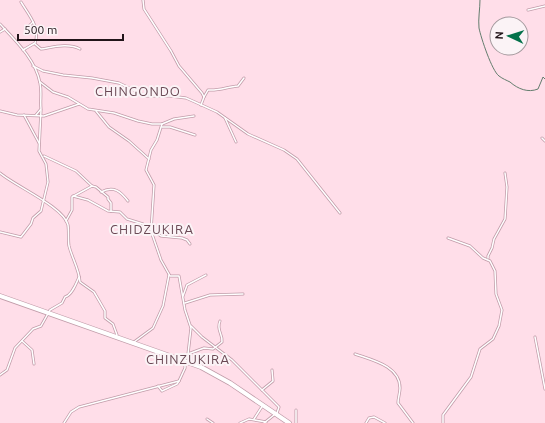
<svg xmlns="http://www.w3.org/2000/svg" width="545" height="423" viewBox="0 0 545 423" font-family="Ubuntu,sans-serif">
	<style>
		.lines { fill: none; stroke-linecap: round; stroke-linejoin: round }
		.stream { stroke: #647d6e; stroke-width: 1 }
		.minor-casing { stroke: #c19ca9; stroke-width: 3 }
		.trunk-casing { stroke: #c19ca9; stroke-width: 5.5 }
		.minor { stroke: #fff; stroke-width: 1.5 }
		.trunk { stroke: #fff; stroke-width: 4 }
		.labels { text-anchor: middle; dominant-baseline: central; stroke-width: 4; stroke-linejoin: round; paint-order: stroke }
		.quarter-label { font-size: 13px; letter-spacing: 1px; fill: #6a4955; stroke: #fbf3f6 }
	</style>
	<rect width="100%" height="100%" fill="#ffdee9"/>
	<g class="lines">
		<!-- stream -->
		<path class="stream" d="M480 0C480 9 478 19 479 28 481 38 492 71 499 76 503 79 506 80 510 82 518 89 528 93 538 89L543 77 545 79"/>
		<defs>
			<g id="minor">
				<polyline points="143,0 144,9 171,51 179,66 202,93 204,97 201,105"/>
				<path d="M21 2C28 14 41 28 35 43L23 50"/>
				<polyline points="528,10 545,6"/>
				<path d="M0 24C15 40 36 60 40 83 42 92 40 100 41 109L36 115"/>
				<polyline points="26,29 33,22"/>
				<polyline points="0,32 5,29"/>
				<path d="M35 44 41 49C54 47 68 43 80 49"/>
				<polyline points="33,66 43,71 63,75 92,78 119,83 146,96 170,96 186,98 195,102 217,112 248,134 284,150 297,159 340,213"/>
				<polyline points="40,82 53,92 68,97 88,109 114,113 138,121 152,124 162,124 174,119 194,116"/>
				<path d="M204 97 208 90C219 91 227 87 238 86L244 78"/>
				<polyline points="0,111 17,115 44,116 79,104"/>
				<polyline points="96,111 109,127 129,141 149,159"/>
				<polyline points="24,115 39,143"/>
				<polyline points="225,118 236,142"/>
				<polyline points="162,127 170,127 195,135"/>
				<polyline points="542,138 545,141"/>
				<polyline points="44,156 76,171 92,186"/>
				<path d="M0 173C15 186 64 207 68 225 69 232 68 240 69 246 72 258 79 269 80 282L94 292 105 311V318L113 324 117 335"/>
				<path d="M101 192C114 185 121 192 128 201"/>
				<polyline points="73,196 88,200 108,211 120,212 127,219 143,224 161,236 182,238 187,240 190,244"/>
				<polyline points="66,221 72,210 72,197 92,186 96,187 108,197 108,199 111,203 111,211"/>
				<polyline points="0,232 21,237 31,224 33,218 41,211 48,182 46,164 39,151 41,110"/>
				<polyline points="488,258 488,256 492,248 494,239 505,219 507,187 505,173"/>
				<polyline points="183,296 187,285 206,275"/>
				<polyline points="185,303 210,295 243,294"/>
				<polyline points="191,326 202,337 232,360 279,407 277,413"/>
				<polyline points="535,337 545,389"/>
				<polyline points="22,341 32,350 34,364"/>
				<polyline points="134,342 153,328 163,306 169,275"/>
				<path d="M188 354 204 348 213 349 222 342C223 334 216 330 220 321"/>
				<path d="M355 354C372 360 400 366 400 388 400 393 398 398 398 403L413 423"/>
				<path d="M0 375 7 370 15 348 33 329 41 326 50 310 62 303 65 297C72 295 76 284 79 277"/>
				<polyline points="158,386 162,391 177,384 179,381"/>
				<polyline points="262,390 273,381 272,370"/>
				<polyline points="207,419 213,423"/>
				<polyline points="254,419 263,405"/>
				<polyline points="64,423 71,412 79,407 179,381 185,368 185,360 188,354 191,328 185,310 179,276 170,276 161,260 151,231 154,185 146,170 151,150 157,140 162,124"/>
				<polyline points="240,423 249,419 266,422"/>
				<polyline points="264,423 274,415"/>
				<polyline points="296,423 296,410"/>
				<polyline points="366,423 369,418 374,417 385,423"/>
				<polyline points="443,423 443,415 471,377 480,349 493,339 499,326 502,310 496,294 495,271 490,261 483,258 470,246 448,238"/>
			</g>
			<polyline id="trunk" points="0,296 201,367 230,383 289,423"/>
		</defs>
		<!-- minor casing -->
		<use href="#minor" class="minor-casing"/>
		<!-- trunk casing -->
		<use href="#trunk" class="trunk-casing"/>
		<!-- minor -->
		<use href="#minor" class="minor"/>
		<!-- trunk -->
		<use href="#trunk" class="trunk"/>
	</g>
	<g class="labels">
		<!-- quarter labels -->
		<g class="quarter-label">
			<text x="138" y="91">CHINGONDO</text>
			<text x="152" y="229">CHIDZUKIRA</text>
			<text x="188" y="359">CHINZUKIRA</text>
		</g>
	</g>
	<!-- north arrow -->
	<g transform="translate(509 36) rotate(274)"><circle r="19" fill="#fbf3f6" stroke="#a49a9e"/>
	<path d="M0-3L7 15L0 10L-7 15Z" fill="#03714a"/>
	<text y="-6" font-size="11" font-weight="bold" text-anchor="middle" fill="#211419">N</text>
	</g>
	<!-- scale -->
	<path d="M18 34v6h105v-6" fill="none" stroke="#211419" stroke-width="2"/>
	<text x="24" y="34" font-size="12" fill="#211419" stroke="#fbf3f6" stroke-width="3" paint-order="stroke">500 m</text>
</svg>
